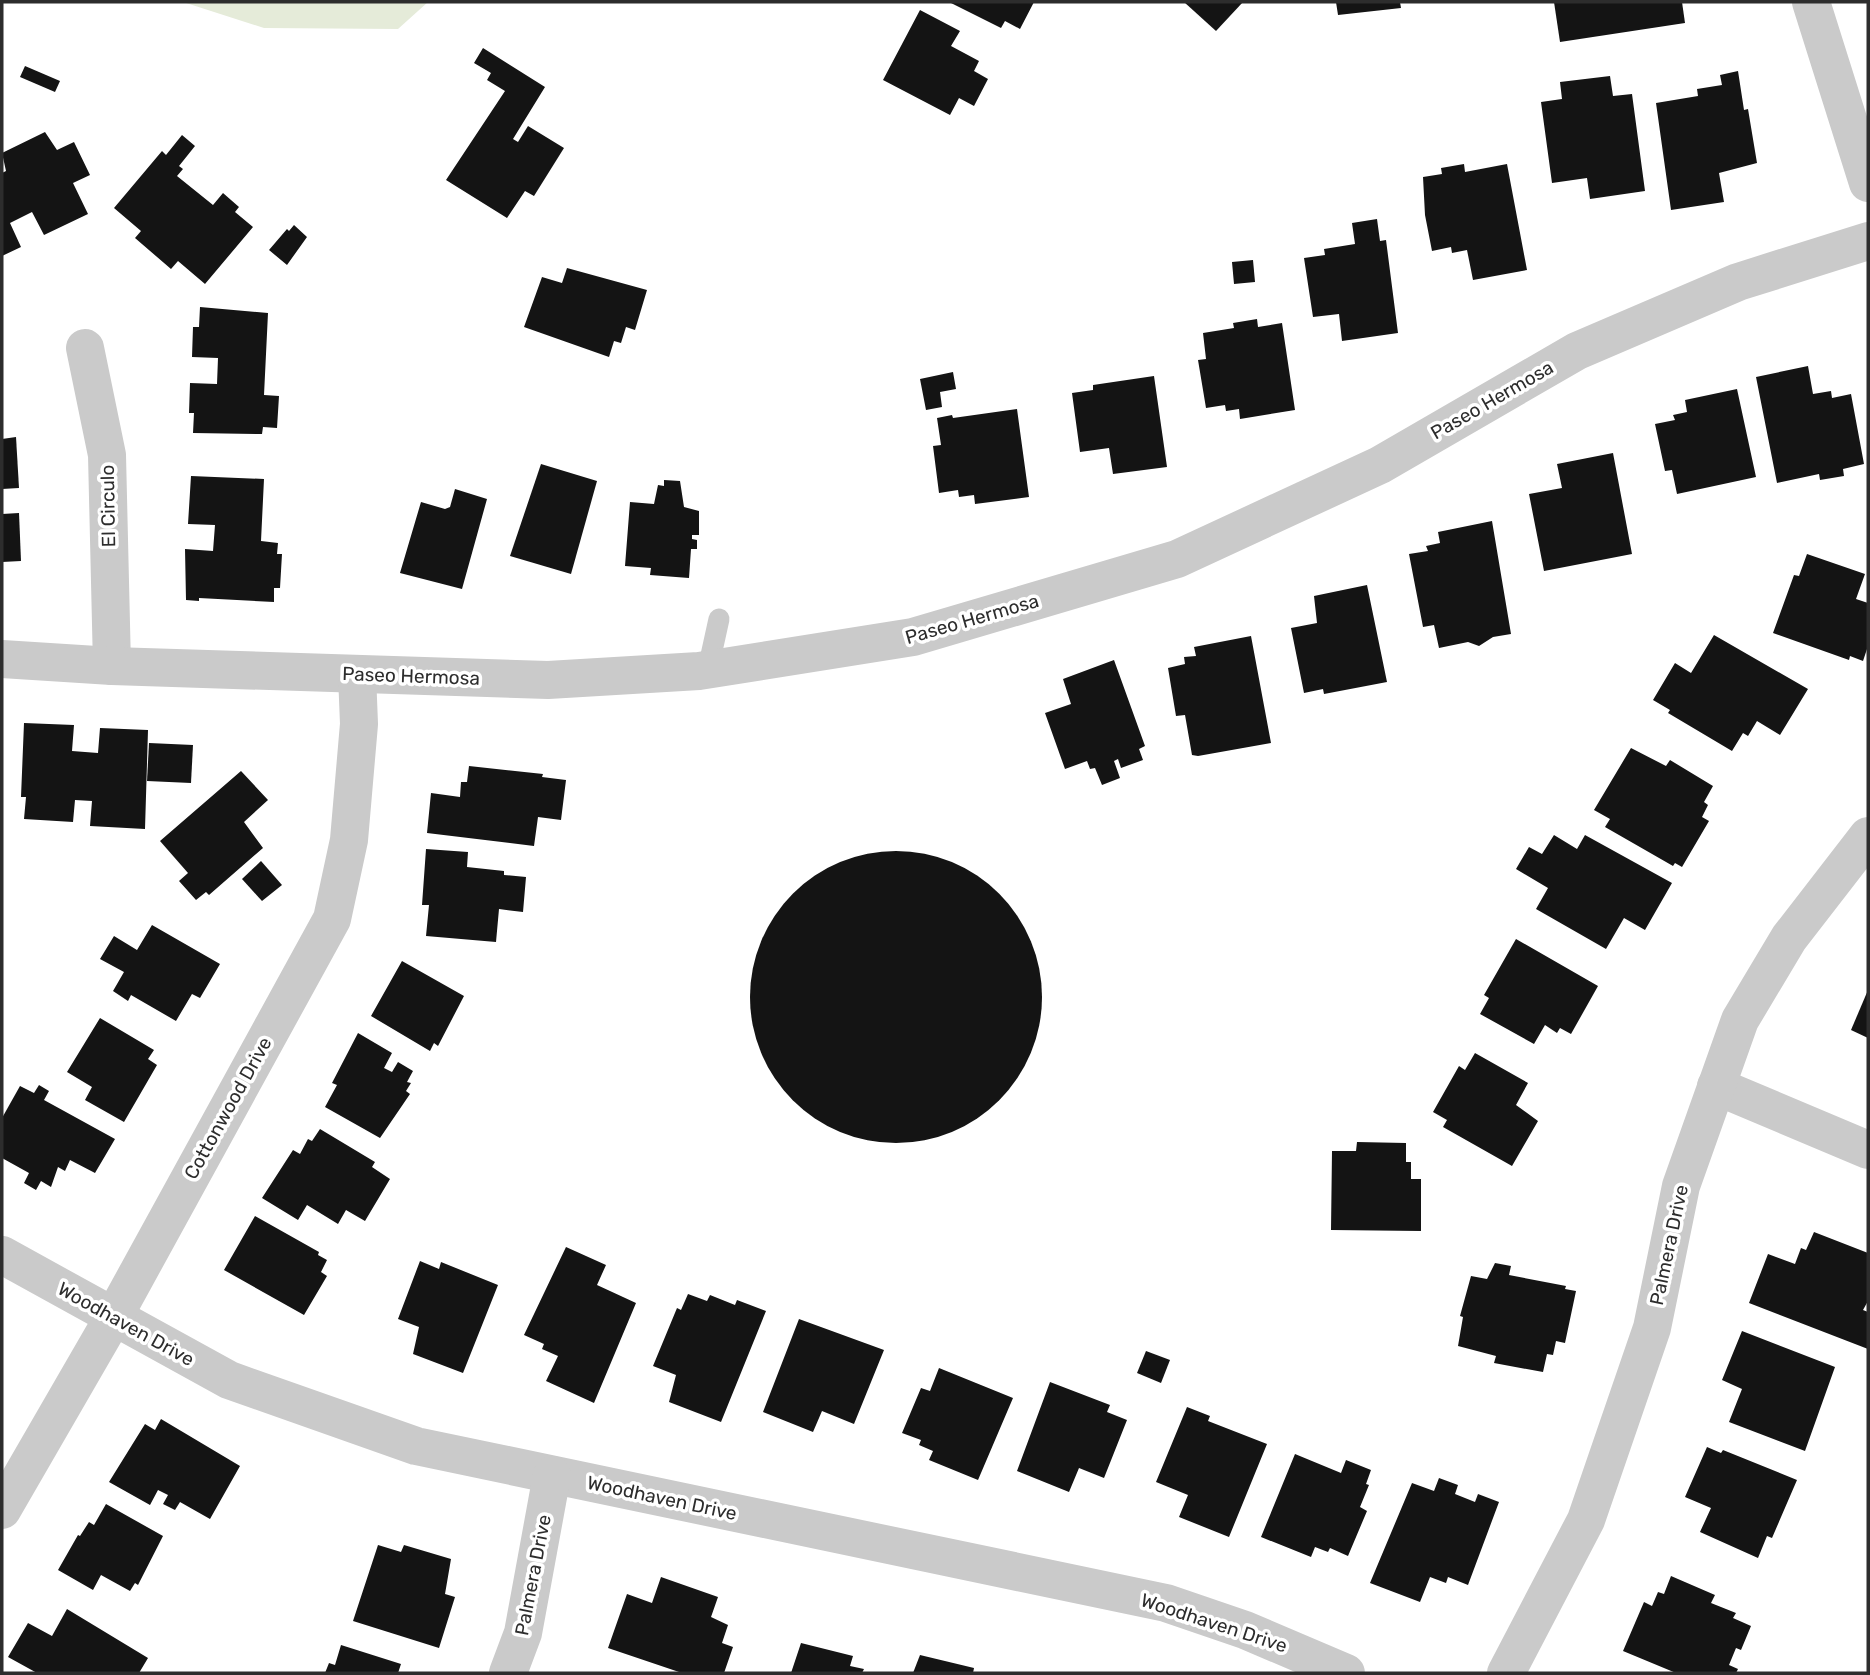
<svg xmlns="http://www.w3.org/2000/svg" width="1870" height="1675" viewBox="0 0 1870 1675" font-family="Rubik,sans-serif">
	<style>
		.green { fill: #e5ebd9 }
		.building { fill: #141414 }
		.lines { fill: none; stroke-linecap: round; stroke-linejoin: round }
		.service { stroke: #cacaca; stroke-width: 21 }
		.minor { stroke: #cacaca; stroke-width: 38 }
		.labels { text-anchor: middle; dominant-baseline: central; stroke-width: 7; stroke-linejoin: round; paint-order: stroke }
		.street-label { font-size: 19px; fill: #2d2d2d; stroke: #fff }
	</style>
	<rect width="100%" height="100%" fill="#fff"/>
	<!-- green -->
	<polygon class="green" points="183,2 428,2 398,29 264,28"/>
	<!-- building -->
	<g class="building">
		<polygon points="949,2 1034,2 1020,29 1005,21 1001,28"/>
		<polygon points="1184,2 1243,2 1216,31"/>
		<polygon points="1336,2 1400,2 1401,8 1338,15"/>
		<polygon points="1554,2 1682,2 1685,23 1560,42"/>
		<polygon points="920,10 960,31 951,46 979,61 974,71 988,79 974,106 959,98 950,115 883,80"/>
		<polygon points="483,48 545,87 513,139 518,142 528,126 564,148 534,196 525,191 507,218 446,180 505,91 487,80 491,73 474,63"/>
		<polygon points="25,66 60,81 55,92 20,77"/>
		<polygon points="1738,71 1744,110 1748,109 1757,163 1719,173 1724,202 1671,210 1656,103 1698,96 1697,89 1722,85 1720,75"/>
		<polygon points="1610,76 1613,96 1632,94 1645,191 1590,199 1587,178 1552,183 1541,102 1562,99 1560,82"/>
		<polygon points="45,132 57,150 74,142 90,175 73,183 88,214 44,235 32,212 10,223 21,247 2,256 2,173 6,171 2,153"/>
		<polygon points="182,135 195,146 179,166 183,169 177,176 213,205 223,193 239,207 235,212 253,227 205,284 178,261 171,269 135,238 141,231 114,208 162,151 166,155"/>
		<polygon points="1464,164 1465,172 1507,164 1527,270 1473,280 1467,250 1452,253 1451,247 1432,251 1425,215 1423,177 1442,174 1441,168"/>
		<polygon points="1377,219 1380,241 1386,240 1398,333 1342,341 1339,314 1313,317 1304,258 1325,255 1324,249 1355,244 1352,223"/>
		<polygon points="294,225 307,237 287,265 269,250 287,229 289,231"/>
		<polygon points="1253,260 1255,282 1234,284 1232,262"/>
		<polygon points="567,268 647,290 635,330 626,327 621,343 614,341 609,357 524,327 542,277 562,283"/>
		<polygon points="200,307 268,313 264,395 279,396 277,428 263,427 262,434 193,433 194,413 189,413 190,383 217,384 218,358 192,357 193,327 199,327"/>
		<polygon points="1257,319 1258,327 1282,323 1295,410 1240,419 1239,409 1226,411 1225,405 1206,408 1198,360 1206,359 1203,333 1234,328 1233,323"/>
		<polygon points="1808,366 1813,394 1831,391 1832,398 1851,394 1864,464 1843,469 1844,476 1820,480 1819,474 1777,483 1756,377"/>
		<polygon points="953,372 956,389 940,392 942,407 926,410 920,379"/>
		<polygon points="1154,376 1167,467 1113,474 1109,448 1080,452 1072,393 1093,390 1093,385"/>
		<polygon points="1737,389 1756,477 1677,494 1672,470 1665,471 1655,424 1675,420 1673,415 1687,412 1685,400"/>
		<polygon points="1017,409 1029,497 975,504 974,495 959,497 958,490 939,493 933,446 941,445 937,418 952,415 953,418"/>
		<polygon points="16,437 19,488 2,489 2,439"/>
		<polygon points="1613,453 1632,554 1544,571 1529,494 1562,488 1557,464"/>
		<polygon points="541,464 597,481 571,574 510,556"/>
		<polygon points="191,476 264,479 261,541 278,543 277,554 282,554 280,588 274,588 274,602 199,598 199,601 186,600 185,549 213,551 215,525 188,524"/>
		<polygon points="664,480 680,481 684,507 699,511 699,535 692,535 692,539 697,540 697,549 691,549 689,578 650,575 651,568 625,566 630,502 654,504 658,485 664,486"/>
		<polygon points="455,489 487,499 462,589 400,573 421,502 445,509 450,507"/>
		<polygon points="19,513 21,561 2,562 2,514"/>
		<polygon points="1492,521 1511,634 1493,637 1479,646 1468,642 1439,648 1434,625 1423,627 1409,554 1428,551 1426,546 1440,543 1438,532"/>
		<polygon points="1807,554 1865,574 1856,599 1868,603 1868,646 1863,661 1850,656 1849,660 1773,633 1794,575 1799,576"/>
		<polygon points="1367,585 1387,682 1324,694 1323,689 1304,693 1291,628 1317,623 1314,596"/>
		<polygon points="1714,635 1808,689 1780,735 1757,721 1748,736 1743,733 1732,751 1668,713 1670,710 1653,700 1675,663 1691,673"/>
		<polygon points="1251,636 1271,743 1198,756 1192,755 1185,715 1176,716 1168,668 1185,664 1184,657 1196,656 1194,647"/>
		<polygon points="1114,660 1145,746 1139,749 1143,760 1121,768 1118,759 1114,761 1120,778 1102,785 1095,768 1090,769 1087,761 1065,769 1045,713 1071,704 1063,679"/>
		<polygon points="24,723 74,725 72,751 98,753 100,728 148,730 145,829 90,826 92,801 75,800 73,822 24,819 26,797 21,797"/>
		<polygon points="149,743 193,745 191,783 147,781"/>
		<polygon points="1631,748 1666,766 1670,760 1713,786 1704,802 1708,805 1702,817 1709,821 1682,867 1675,863 1673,866 1605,827 1610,819 1594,810"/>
		<polygon points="469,766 543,774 542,777 566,780 561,820 538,817 534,846 427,833 431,793 460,797 461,782 467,782"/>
		<polygon points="241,771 268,800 244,822 263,848 209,895 206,892 196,900 179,881 188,873 160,841"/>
		<polygon points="1554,835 1577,849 1585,835 1672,883 1645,930 1624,918 1606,949 1536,909 1548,888 1516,869 1529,847 1542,854"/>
		<polygon points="426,849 468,852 467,867 504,871 504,875 526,877 523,912 499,909 496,942 426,936 429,905 422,905"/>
		<circle cx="896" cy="997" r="146"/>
		<polygon points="261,861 282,885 262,901 242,879"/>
		<polygon points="152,925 220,964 200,998 192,994 176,1021 131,995 128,1001 113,991 124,972 100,959 114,936 137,950"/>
		<polygon points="1516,939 1598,986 1571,1034 1560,1028 1557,1033 1545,1025 1534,1044 1480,1014 1489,998 1484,995"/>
		<polygon points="402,961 464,996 438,1046 434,1043 430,1051 371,1016"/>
		<polygon points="1868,990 1868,1038 1851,1030"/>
		<polygon points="100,1018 154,1050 148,1059 157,1065 124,1122 85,1100 92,1087 67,1072"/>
		<polygon points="358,1033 392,1053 384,1068 392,1072 398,1062 413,1071 407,1082 411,1083 406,1091 410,1094 380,1138 325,1107 337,1085 332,1083"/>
		<polygon points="1475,1053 1528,1083 1516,1105 1538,1121 1512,1166 1443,1127 1447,1120 1433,1112 1459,1066 1465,1070"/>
		<polygon points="39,1085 49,1091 44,1100 115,1139 95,1173 70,1160 65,1171 58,1167 51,1187 41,1181 36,1190 24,1183 29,1173 2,1158 2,1118 20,1086 34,1093"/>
		<polygon points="320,1129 375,1162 372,1167 390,1179 365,1221 346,1210 338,1224 307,1205 298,1220 262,1198 293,1150 300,1154 308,1139 312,1141"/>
		<polygon points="1357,1142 1406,1143 1406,1162 1411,1162 1411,1179 1421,1179 1421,1231 1331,1230 1332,1151 1356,1151"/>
		<polygon points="255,1216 319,1252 318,1255 327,1260 321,1272 327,1276 304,1315 224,1270"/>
		<polygon points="1814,1232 1868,1253 1868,1301 1863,1310 1868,1312 1868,1349 1749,1303 1768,1254 1795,1264 1801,1248 1806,1250"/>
		<polygon points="566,1247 606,1265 597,1285 636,1303 594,1403 546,1381 558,1356 542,1349 544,1344 524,1335"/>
		<polygon points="420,1261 439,1269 441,1262 498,1285 463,1373 413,1354 419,1327 398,1319"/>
		<polygon points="1495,1263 1511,1266 1509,1275 1566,1286 1565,1289 1576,1291 1565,1343 1556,1341 1553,1355 1547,1354 1543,1372 1494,1363 1496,1356 1458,1346 1463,1317 1460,1316 1471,1276 1487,1279"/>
		<polygon points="688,1294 707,1301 710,1295 735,1305 737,1300 766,1311 721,1422 669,1402 676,1375 653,1366 677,1308 681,1310"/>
		<polygon points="799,1319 884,1350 854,1424 822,1411 813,1432 763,1412"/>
		<polygon points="1742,1331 1835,1367 1805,1451 1729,1422 1742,1389 1722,1380"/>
		<polygon points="1146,1351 1170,1360 1161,1383 1137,1373"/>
		<polygon points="939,1368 1013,1398 978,1480 929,1460 933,1451 919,1445 921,1440 902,1433 921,1388 930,1391"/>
		<polygon points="1050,1382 1110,1405 1107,1412 1127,1420 1104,1478 1079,1468 1069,1492 1017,1471"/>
		<polygon points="1187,1407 1210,1416 1208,1421 1267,1444 1229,1537 1179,1517 1188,1495 1156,1482"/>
		<polygon points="161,1419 240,1466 210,1519 180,1502 175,1510 163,1504 168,1495 158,1490 150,1505 109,1482 145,1424 155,1430"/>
		<polygon points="1707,1447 1721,1453 1723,1450 1797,1480 1772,1538 1767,1536 1758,1558 1700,1532 1711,1508 1685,1497"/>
		<polygon points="1295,1454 1341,1473 1346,1460 1371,1470 1366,1484 1369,1485 1360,1507 1367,1511 1348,1556 1330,1548 1328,1552 1315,1547 1311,1557 1261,1537"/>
		<polygon points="1439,1478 1458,1485 1455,1494 1475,1502 1478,1494 1499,1502 1468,1585 1448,1577 1446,1583 1430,1577 1420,1602 1370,1583 1412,1483 1434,1491"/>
		<polygon points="106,1504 163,1536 138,1585 135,1583 130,1591 101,1575 93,1590 58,1570 78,1535 80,1536 89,1522 94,1525"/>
		<polygon points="378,1545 401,1552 404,1545 451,1559 445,1594 455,1597 439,1648 353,1621"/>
		<polygon points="1671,1576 1715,1595 1711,1603 1736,1613 1733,1618 1751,1626 1741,1650 1736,1648 1729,1665 1738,1669 1736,1673 1676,1673 1623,1651 1644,1602 1652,1606 1658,1592 1664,1594"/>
		<polygon points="661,1577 718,1597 711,1617 728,1625 722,1643 733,1647 724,1673 682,1673 608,1648 627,1594 652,1603"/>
		<polygon points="67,1609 148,1658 139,1673 37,1673 8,1657 28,1623 52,1636"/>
		<polygon points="801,1643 853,1656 850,1666 864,1669 862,1673 791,1673"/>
		<polygon points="341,1645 401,1664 398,1673 325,1673 329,1663 335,1665"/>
		<polygon points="920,1655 974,1668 973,1673 913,1673"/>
	</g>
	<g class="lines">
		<!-- service -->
		<polyline class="service" points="708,669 719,619"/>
		<!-- minor -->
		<g class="minor">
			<polyline points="1811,2 1868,183"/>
			<polyline points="85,348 107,455 112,666"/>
			<polyline points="2,659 112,666 548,680 699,671 913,637 1177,559 1380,465 1577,351 1738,282 1868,241"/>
			<polyline points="1716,1086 1868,1150"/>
			<polyline points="2,1255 229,1380 416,1446 1166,1603 1245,1630 1346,1673"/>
			<polyline points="2,1510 113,1318 332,919 349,840 359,724 357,674"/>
			<polyline points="508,1673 523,1633 552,1475"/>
			<polyline points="1506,1673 1586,1520 1652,1328 1681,1186 1740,1020 1789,938 1868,836"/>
		</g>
	</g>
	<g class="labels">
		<!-- street labels -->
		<g class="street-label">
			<text transform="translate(1492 400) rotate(-30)">Paseo Hermosa</text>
			<text transform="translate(108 506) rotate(-91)">El Circulo</text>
			<text transform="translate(972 619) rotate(-16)">Paseo Hermosa</text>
			<text transform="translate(411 676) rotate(2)">Paseo Hermosa</text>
			<text transform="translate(228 1108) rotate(-61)">Cottonwood Drive</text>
			<text transform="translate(1669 1245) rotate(-78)">Palmera Drive</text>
			<text transform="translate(126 1324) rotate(29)">Woodhaven Drive</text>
			<text transform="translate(662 1498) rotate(12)">Woodhaven Drive</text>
			<text transform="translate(533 1575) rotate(-79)">Palmera Drive</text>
			<text transform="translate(1214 1623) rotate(18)">Woodhaven Drive</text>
		</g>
	</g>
	<!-- border -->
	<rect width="1870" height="1675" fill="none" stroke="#2d2d2d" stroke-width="7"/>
</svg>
